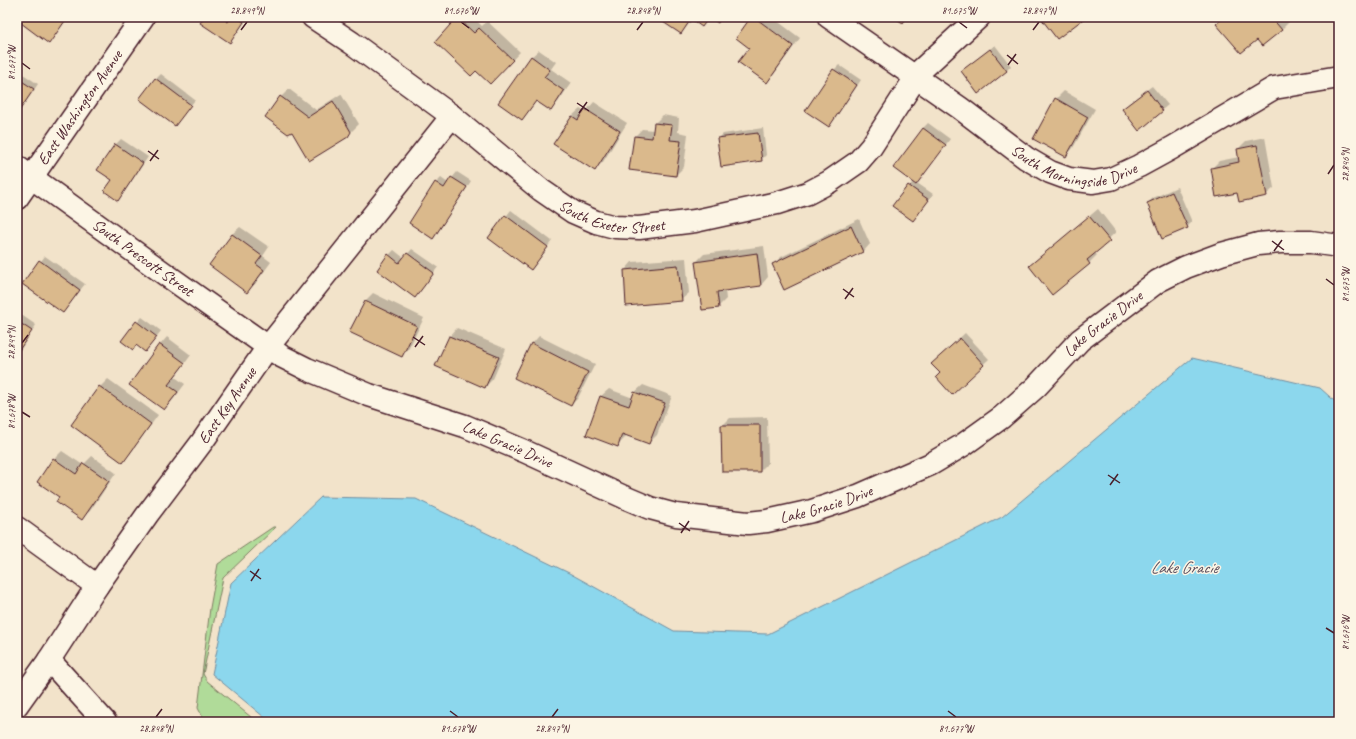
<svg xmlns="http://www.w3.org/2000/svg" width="1356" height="739" viewBox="0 0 1356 739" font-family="Caveat,sans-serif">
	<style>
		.green { fill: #b0db99; stroke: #7d7d62 }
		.water { fill: #8cd7ed; stroke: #728d9f }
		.shadow { fill: #0003 }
		.building { fill: #dab98c; stroke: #4a1f2b }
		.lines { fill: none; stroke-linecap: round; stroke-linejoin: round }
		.minor-casing { stroke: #4a1f2b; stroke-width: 25 }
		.minor { stroke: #fcf5e5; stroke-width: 22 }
		.ticks { fill: none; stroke: #4a1f2b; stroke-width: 1.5 }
		.labels { text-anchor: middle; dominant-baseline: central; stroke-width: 3; stroke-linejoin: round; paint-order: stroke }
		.street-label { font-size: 16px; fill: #4a1f2b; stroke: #fcf5e5 }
		.water-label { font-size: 17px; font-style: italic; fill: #5a4d5c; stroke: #fcf5e5 }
		.neatline { fill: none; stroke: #4a1f2b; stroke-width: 1.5 }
		.ticks-label { font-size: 10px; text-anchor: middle; fill: #4a1f2b }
	</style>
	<rect width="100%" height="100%" fill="#f2e3ca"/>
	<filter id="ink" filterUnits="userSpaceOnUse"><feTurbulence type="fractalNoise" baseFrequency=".025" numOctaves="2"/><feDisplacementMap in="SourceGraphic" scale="8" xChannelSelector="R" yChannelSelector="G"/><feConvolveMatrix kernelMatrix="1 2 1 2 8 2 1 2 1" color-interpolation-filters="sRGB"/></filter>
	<g filter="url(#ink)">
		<!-- green -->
		<polygon class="green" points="273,527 276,527 223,578 203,674 207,681 257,722 205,722 198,708 210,608 218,564"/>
		<!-- water -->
		<polygon class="water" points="1192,358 1320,388 1339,405 1339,722 270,722 212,674 231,583 321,497 416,499 569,573 674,631 768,634 1002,517"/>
		<!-- shadow -->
		<g class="shadow">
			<polygon points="20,17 69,17 49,42"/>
			<polygon points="205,17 248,17 234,37 229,42"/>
			<polygon points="459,17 473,17 482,26 487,21 520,52 498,75 476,70 436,42"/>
			<polygon points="663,17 710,17 702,25 693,19 681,33"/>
			<polygon points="753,17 772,17 800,38 774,74 766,81 750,47"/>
			<polygon points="1224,17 1284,17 1289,22 1281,30 1257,38"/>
			<polygon points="995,45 1011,66 1006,71 967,67"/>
			<polygon points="539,50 556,62 551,69 571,83 558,102 550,110 537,100 522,118 531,57"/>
			<polygon points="839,65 861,80 834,120 829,125 834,70"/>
			<polygon points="20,72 38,84 17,115 17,74"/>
			<polygon points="161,74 195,100 175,125 156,79"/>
			<polygon points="1152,86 1168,105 1139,129 1128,104"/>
			<polygon points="289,89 316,110 341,94 359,124 347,136 309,159 281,97"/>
			<polygon points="1064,91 1095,109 1073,148 1066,156 1056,99"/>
			<polygon points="594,102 627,123 603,162 595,169 555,144 572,116 580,109 585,112"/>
			<polygon points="663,115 679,118 678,132 688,134 684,167 676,175 635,136 642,129 654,130 655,123"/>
			<polygon points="928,123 950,139 917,183 933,194 917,215 894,206 913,182 923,128"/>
			<polygon points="763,128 766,155 761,160 718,139 723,134"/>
			<polygon points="1265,137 1274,188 1266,195 1212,168 1219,161 1239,157 1238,149 1246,141"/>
			<polygon points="121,139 148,157 123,194 118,199 113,180 99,170 116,144"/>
			<polygon points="457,172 471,181 438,232 433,238 436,183 441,178 448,183"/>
			<polygon points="1177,187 1192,222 1187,227 1148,203 1153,198"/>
			<polygon points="1098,209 1116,232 1094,252 1097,255 1089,263 1038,259"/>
			<polygon points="511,210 552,241 531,268 490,237"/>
			<polygon points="859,219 870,244 863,252 773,264 781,257"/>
			<polygon points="240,227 269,247 263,256 271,262 255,284 247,291 232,234"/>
			<polygon points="764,246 768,277 761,285 725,290 726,299 718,307 696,262 704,254"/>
			<polygon points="412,249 438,267 420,291 389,255 394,250 404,258"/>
			<polygon points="45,256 85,284 63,312 24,283"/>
			<polygon points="686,258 689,293 681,300 625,270 632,262"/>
			<polygon points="373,293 424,318 409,348 402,356 351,331 365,301"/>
			<polygon points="17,312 36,325 17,355"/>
			<polygon points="142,317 161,331 145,351 137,345 132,349 122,341"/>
			<polygon points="457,328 506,349 493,379 485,387 437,366 450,336"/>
			<polygon points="965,333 989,359 952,393 941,373 937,359"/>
			<polygon points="539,336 595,364 578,398 571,405 532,344"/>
			<polygon points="167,337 191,355 175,377 185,384 172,401 164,409 160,345"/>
			<polygon points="108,379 158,415 130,454 123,461 72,425 100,387"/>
			<polygon points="643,385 672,396 657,435 649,443 626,435 625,438 617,446 601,396 609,389 633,398 635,392"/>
			<polygon points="767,417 768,463 760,471 722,426 730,418"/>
			<polygon points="62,451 83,465 92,456 116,473 90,511 82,518 60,497 38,482 54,459"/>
		</g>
		<!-- building -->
		<g class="building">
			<polygon points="19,17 66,17 67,18 49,44 17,20"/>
			<polygon points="204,17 221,17 228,22 231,17 236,17 244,22 230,43 200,23"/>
			<polygon points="457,17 474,33 479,28 513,60 490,84 476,71 471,76 435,42"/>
			<polygon points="662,17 709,17 702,27 691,19 681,34 660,20"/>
			<polygon points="709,17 721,17 718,23"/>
			<polygon points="751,17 754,17 793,46 767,83 738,62 749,48 736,38"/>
			<polygon points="893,17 907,17 903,23"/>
			<polygon points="1040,17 1086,17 1057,39"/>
			<polygon points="1224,17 1271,17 1282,30 1262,46 1257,40 1241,53 1216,24"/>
			<polygon points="990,49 1007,71 978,94 961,71"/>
			<polygon points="531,56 550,70 544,77 564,91 551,111 536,101 522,120 498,103"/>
			<polygon points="833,69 857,85 829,127 805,111"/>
			<polygon points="17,78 34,89 17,114"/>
			<polygon points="155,78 191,105 175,126 139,99"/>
			<polygon points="1147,90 1163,111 1139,131 1122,109"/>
			<polygon points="280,96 308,117 333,101 351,132 348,137 309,161 292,132 288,134 265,117"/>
			<polygon points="1055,98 1088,117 1066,157 1033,139"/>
			<polygon points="585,109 620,131 595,171 553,144 572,116 578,120"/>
			<polygon points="654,123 672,125 670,140 681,141 676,176 629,170 634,136 652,138"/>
			<polygon points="923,128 946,145 916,185 893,168"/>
			<polygon points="758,133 762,161 721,167 717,138"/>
			<polygon points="115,144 143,163 118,201 104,191 112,180 97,170"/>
			<polygon points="1257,145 1267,196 1239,202 1237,193 1216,197 1211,168 1239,162 1237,149"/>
			<polygon points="451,177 467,187 433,239 409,223 435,182 444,188"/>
			<polygon points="908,185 929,200 913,221 892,206"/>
			<polygon points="1172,192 1188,228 1162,239 1147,203"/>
			<polygon points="505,215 548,247 531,270 488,238"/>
			<polygon points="1089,216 1110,241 1087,260 1090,264 1052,295 1029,266"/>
			<polygon points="851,226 863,252 784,290 772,264"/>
			<polygon points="232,234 262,256 256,264 264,270 247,293 209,265"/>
			<polygon points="407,253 434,273 415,298 377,270 388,254 399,263"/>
			<polygon points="757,253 761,286 717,292 719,308 702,310 695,262"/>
			<polygon points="39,260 80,290 63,313 22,284"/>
			<polygon points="678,265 682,301 626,306 624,270"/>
			<polygon points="365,301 417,326 402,357 349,332"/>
			<polygon points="17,321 32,331 17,353"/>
			<polygon points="136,321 157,337 145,352 136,345 133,350 121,341"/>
			<polygon points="449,336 499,357 485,388 435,366"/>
			<polygon points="960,338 984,365 952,395 936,377 940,373 931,364"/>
			<polygon points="531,343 588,372 571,406 514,378"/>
			<polygon points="159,344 185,363 168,385 178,392 164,410 129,385"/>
			<polygon points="99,386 151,424 123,463 71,425"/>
			<polygon points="634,392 665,403 649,444 622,434 618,447 586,435 600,396 629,406"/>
			<polygon points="721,425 760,425 760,472 722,472"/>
			<polygon points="53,458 76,474 83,463 109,481 82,520 56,502 59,497 37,482"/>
		</g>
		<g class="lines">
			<defs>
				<g id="minor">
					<path id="s1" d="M313 17 352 43 452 116 541 190 573 212 596 222 615 227 639 228 695 221 777 203 808 193 829 182 858 162 871 147 920 71 979 17"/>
					<path id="s2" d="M829 17 960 108 1026 158 1050 172 1069 179 1093 182 1111 179 1139 166 1172 148 1274 88 1339 77"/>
					<path id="s3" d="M17 167 165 274 281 356 307 369 369 395 465 426 524 451 624 497 650 508 676 515 748 523 767 521 812 511 858 496 931 464 963 445 1002 417 1036 387 1080 340 1158 281 1186 267 1221 254 1258 244 1280 242H1311L1339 246"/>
					<path id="s4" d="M17 198 143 17"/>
					<polyline points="17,528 97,586"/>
					<polyline points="49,660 105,722"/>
					<path id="s5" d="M17 705 49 660 97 586 147 515 202 442 268 347 452 116"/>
				</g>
			</defs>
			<!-- minor casing -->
			<use href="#minor" class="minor-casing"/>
			<!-- minor -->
			<use href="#minor" class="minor"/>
		</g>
	</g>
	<!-- ticks -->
	<path class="ticks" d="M461 22 469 28M959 22 967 28M241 30 247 22M637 30 643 22M1033 30 1039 22M1007 55 1018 64M22 63 30 69M1008 65 1016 54M577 103 589 111M579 113 587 102M148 151 159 159M150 161 158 150M1328 174 1334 165M1272 241 1284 250M1274 251 1282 240M1326 279 1334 285M843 289 854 297M845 299 853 288M413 337 425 345M22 343 28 335M415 347 423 336M22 412 30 417M1108 475 1120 483M1110 485 1118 474M679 523 690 531M681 533 689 521M250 571 261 579M251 581 259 569M1326 628 1334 633M450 711 458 717M948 711 956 717M156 717 162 709M552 717 558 709"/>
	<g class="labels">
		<!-- street labels -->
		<g class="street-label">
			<text stroke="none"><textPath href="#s4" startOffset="110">East Washington Avenue</textPath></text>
			<text stroke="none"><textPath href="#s2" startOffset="293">South Morningside Drive</textPath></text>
			<text stroke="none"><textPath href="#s1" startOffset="365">South Exeter Street</textPath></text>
			<text stroke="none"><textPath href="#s3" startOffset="155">South Prescott Street</textPath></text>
			<text stroke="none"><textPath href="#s3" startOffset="1240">Lake Gracie Drive</textPath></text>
			<text stroke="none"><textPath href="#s5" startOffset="366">East Key Avenue</textPath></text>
			<text stroke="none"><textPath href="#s3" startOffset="568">Lake Gracie Drive</textPath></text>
			<text stroke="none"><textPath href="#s3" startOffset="904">Lake Gracie Drive</textPath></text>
		</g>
		<!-- water labels -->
		<g class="water-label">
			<text x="1184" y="567">Lake Gracie</text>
		</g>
	</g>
	<!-- margin -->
	<rect width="1356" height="739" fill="none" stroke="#fcf5e5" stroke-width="44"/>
	<rect x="22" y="22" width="1312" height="695" class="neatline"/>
	<g class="ticks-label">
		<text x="247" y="14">28.849°N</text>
		<text x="461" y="14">81.676°W</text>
		<text x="643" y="14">28.848°N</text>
		<text x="959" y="14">81.675°W</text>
		<text x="1039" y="14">28.847°N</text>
		<text transform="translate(11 63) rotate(-90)" y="4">81.677°W</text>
		<text transform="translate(1345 165) rotate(-90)" y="4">28.846°N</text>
		<text transform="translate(1345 285) rotate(-90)" y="4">81.675°W</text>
		<text transform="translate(11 343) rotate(-90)" y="4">28.849°N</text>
		<text transform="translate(11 412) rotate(-90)" y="4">81.678°W</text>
		<text transform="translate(1345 633) rotate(-90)" y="4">81.676°W</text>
		<text x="156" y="732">28.848°N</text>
		<text x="458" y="732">81.678°W</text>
		<text x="552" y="732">28.847°N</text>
		<text x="956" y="732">81.677°W</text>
	</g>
</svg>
